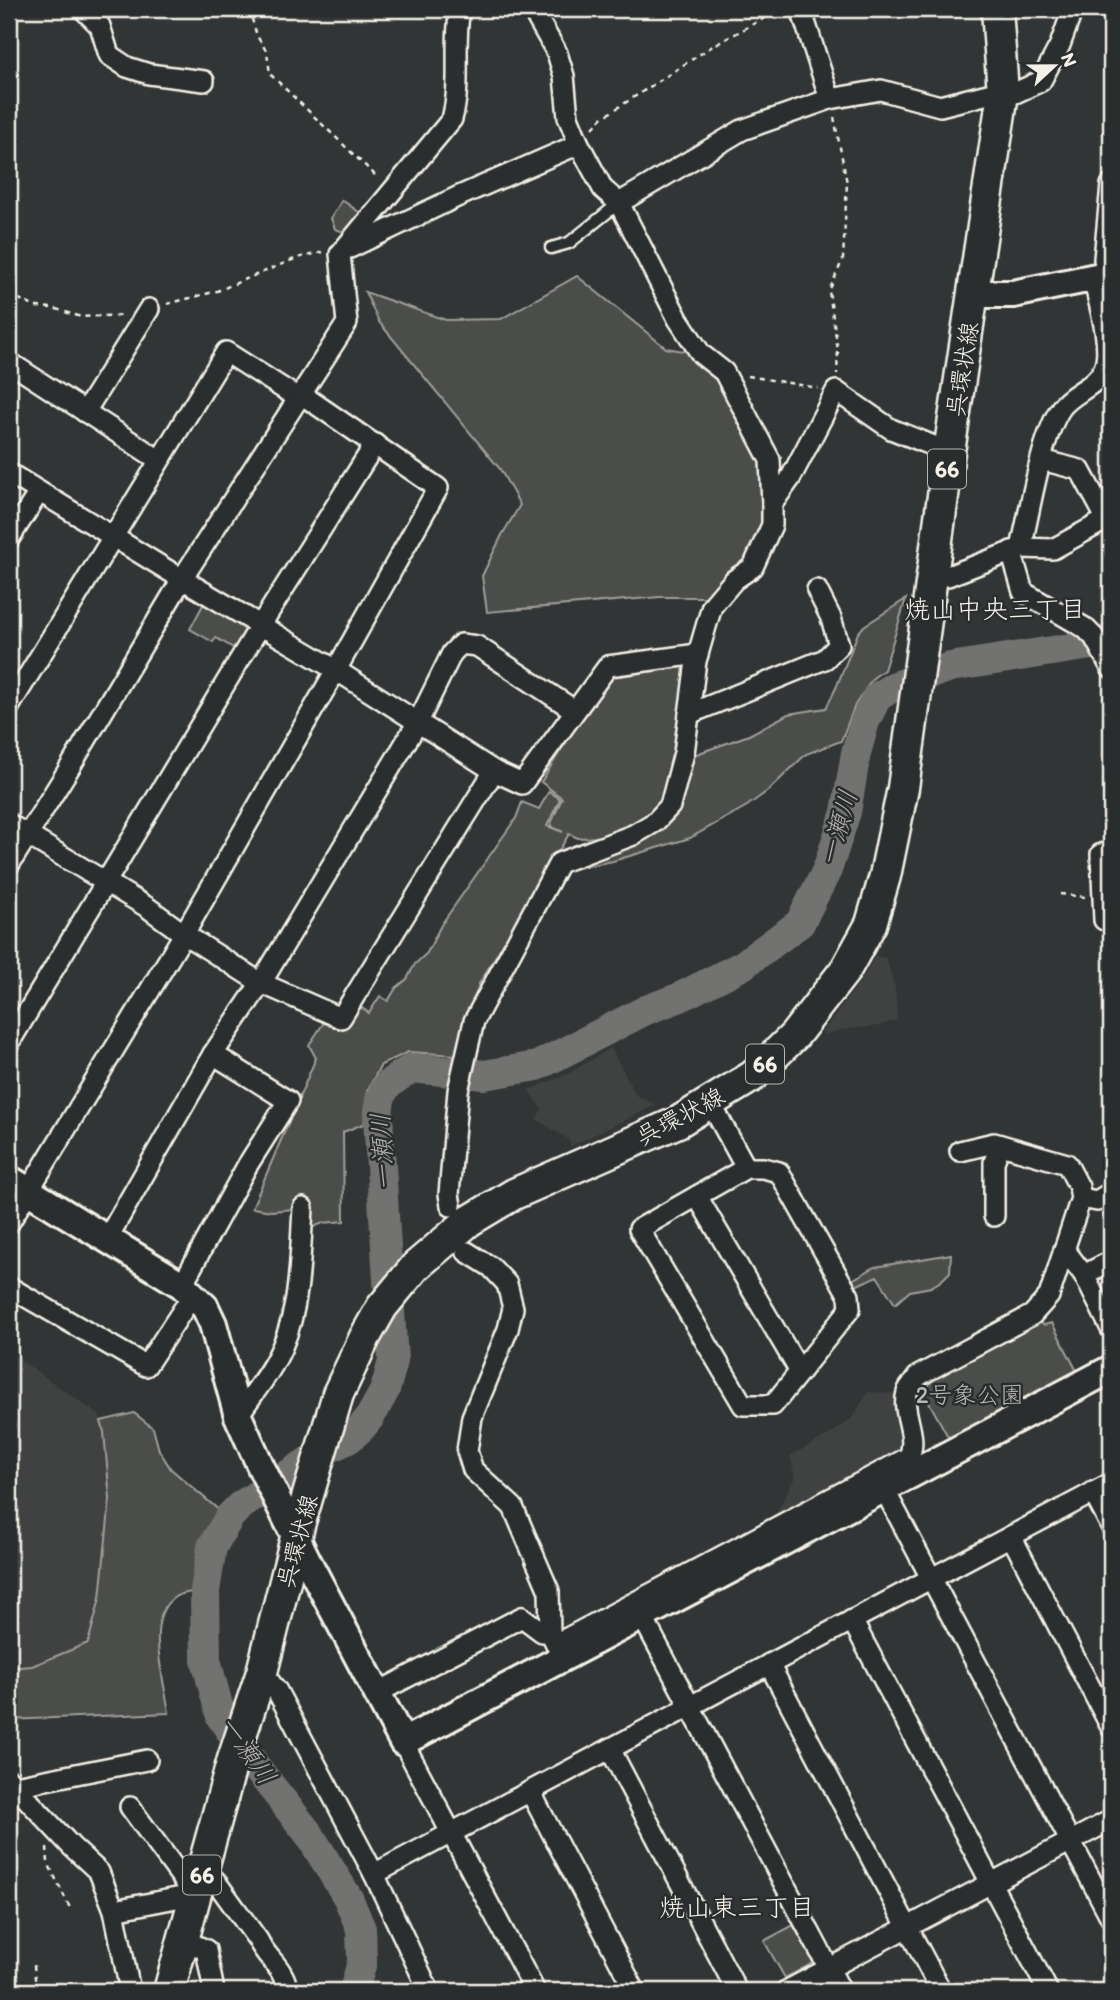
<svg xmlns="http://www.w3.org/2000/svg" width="1120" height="2000" viewBox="0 0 1120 2000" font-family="Itim,'Klee One',sans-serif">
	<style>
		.built { fill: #404242 }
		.green { fill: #4b4d4c; stroke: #a09f9a; stroke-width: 2 }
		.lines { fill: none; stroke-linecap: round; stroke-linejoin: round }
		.river { stroke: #727370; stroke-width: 30 }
		.lane-casing { stroke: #f4f1e8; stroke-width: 15 }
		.street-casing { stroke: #f4f1e8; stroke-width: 24 }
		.secondary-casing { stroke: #f4f1e8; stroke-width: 32 }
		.primary-casing { stroke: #f4f1e8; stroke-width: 35 }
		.path { stroke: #f4f1e8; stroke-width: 2.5; stroke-dasharray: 5 5; stroke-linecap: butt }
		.lane { stroke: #2a2d2e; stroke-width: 10 }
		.street { stroke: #2a2d2e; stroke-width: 19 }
		.secondary { stroke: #2a2d2e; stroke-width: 26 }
		.primary { stroke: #2a2d2e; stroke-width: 30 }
		.labels { text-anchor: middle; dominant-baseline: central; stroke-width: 5; stroke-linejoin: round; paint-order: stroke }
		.shield { fill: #2a2d2e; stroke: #b7b6b0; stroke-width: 2 }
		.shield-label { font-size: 23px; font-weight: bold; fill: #f4f1e8 }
		.street-label { font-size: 24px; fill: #f4f1e8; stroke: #2a2d2e }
		.park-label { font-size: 24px; fill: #b9b8b1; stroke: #2a2d2e }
		.neighbourhood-label { font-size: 26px; fill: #f4f1e8; stroke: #2a2d2e }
		.water-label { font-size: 26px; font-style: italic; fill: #b3b2ac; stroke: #2a2d2e }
	</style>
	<rect width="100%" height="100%" fill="#323535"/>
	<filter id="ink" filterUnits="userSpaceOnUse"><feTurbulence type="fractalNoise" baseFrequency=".0143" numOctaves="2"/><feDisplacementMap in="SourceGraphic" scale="14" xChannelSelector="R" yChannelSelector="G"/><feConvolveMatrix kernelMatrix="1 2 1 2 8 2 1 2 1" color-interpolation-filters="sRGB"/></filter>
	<g filter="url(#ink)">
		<!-- built -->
		<g class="built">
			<polygon points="875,956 886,958 895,988 897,1020 878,1026 840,1030 824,1035 822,1033 864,976"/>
			<polygon points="611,1048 636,1095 656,1105 571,1146 568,1139 536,1119 542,1109 528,1090 568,1074"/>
			<polygon points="9,1352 99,1415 104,1432 110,1499 100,1595 88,1643 32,1666 9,1668"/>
			<polygon points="868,1392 898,1394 909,1448 778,1522 775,1516 795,1477 790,1456 832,1433 852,1418"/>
		</g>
		<!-- green -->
		<g class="green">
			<polygon points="342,200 363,215 347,233 335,229 331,218"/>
			<polygon points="577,276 666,348 701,354 738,400 770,460 759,552 716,597 660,597 487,612 482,576 502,535 520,505 500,469 379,322 365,292 446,320 501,319"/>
			<polygon points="906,599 884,670 873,678 855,705 841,741 806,754 769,790 747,806 690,838 613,861 562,871 601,837 578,838 569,834 479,984 457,1055 408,1052 381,1065 367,1091 366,1123 343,1132 344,1221 323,1223 304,1231 303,1208 272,1211 252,1208 316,1058 309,1045 325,1021 359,1006 369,1013 380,996 388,1001 396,988 407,979 415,964 427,953 441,925 516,818 522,802 539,809 549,791 560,799 547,826 563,832 550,826 562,798 541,782 606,678 683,667 688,670 691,756 749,735 788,714 826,708 836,688 858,633 864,626"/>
			<polygon points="204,603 255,632 237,650 216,638 213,642 190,629"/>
			<polygon points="951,1254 950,1272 941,1281 931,1287 910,1291 895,1304 877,1276 849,1289 845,1284 875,1267"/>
			<polygon points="1036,1320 1044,1325 1052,1323 1079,1375 952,1444 924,1393 938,1371"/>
			<path d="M134 1413 153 1428 159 1450 171 1469 221 1512C205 1536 196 1562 197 1591 188 1593 178 1593 171 1600 145 1622 165 1683 169 1713L9 1720V1668L32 1666 88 1643 100 1598 110 1499 104 1432 101 1421Z"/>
			<polygon points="803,1920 823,1958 785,1978 764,1941"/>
		</g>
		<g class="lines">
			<!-- river -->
			<path class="river" d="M354 1991 362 1962 361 1929 348 1898 309 1834 258 1770 221 1717 206 1660 205 1591 212 1547 230 1516 240 1506 326 1450 350 1438 361 1428 370 1417 385 1390 393 1361 378 1117C379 1086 388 1084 412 1068L484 1075 537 1066 646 1010 678 998 743 965 800 923 827 870 846 812 856 753 865 721 877 697 893 687 950 667 1097 644 1111 638"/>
			<defs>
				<polyline id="lane" points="551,248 569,243 619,203"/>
				<g id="street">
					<polyline points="83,9 100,26 109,55 127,67 149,74 204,81"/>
					<polyline points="532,9 557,53 564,76 568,117 579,144 603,189 619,203 678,319 701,354 724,372 770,460 772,504"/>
					<polyline points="801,9 830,99"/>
					<polyline points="619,203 742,130 830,99 881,90 940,106 988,94 1015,93 1041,81 1060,45 1073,9"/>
					<polyline points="350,248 457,197 579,144"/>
					<polyline points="1107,275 1104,259 1111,185"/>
					<polyline points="9,362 159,460"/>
					<polyline points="85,412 149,309"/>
					<polyline points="1042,460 1080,470 1107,520"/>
					<polyline points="9,473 182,579 336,670 494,771 522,784 608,666 698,654"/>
					<polyline points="9,539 39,492"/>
					<polyline points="1021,548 1053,549 1111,517"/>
					<polyline points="1011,551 1023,592 1085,628 1094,637 1111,668"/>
					<path d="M933 575 948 576 1021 548C1030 511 1041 437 1061 408 1072 392 1097 387 1104 368 1113 347 1098 301 1093 278"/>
					<polyline points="9,707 226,352 298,398"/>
					<polyline points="689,714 825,659 839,645 831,618 817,590"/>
					<polyline points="9,824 147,907 184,934 261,983 341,1018 494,771"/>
					<polyline points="1111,851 1101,854 1104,920 1111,918"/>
					<path d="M9 865 70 767 182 579 347 323 340 254 452 119C462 83 453 45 460 9"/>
					<polyline points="9,1043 260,626 375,444"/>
					<polyline points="710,1102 746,1168 763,1168 779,1172 849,1296 850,1309 773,1405 743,1405 639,1229 746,1168"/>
					<polyline points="697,1196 800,1372"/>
					<polyline points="1081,1198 1097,1201 1111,1192"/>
					<polyline points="451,1206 449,1194 458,1091 474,1021 559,863 633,835 655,822 670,806 684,753 696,661 712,606 734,580 753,567 772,525 772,504 790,479 836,391 891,429 949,452"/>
					<polyline points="994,1216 994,1162 1000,1145"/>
					<polyline points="9,1223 184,934 336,670 438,488 301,394"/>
					<polyline points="107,1239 213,1054 261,983 418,722 452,653 461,644 477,646 574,710"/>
					<polyline points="1064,1249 1084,1275 1111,1329"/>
					<path d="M467 1252 491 1267 507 1284 513 1308 508 1329 472 1417 467 1451 473 1470 513 1507 549 1591 550 1632 556 1644 909 1457C919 1433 899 1411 908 1390 910 1386 915 1381 918 1376L1032 1315 1049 1296 1081 1198 1079 1187 1067 1164 994 1143 960 1151"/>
					<polyline points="1084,1275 1111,1261"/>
					<polyline points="182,1285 247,1166 288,1101 213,1054"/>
					<polyline points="9,1287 146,1366 194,1293"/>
					<path d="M238 1416C253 1393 271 1373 282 1347 301 1304 300 1254 303 1208"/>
					<polyline points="884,1489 1111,1918"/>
					<polyline points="1093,1492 1111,1526"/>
					<polyline points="1011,1536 1111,1727"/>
					<polyline points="642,1616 841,1991"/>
					<polyline points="852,1620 1048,1991"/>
					<polyline points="769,1664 941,1991"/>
					<polyline points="262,1672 277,1691 374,1874 429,1991"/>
					<polyline points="377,1693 522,1617 542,1632 550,1632"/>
					<polyline points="403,1742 535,1991"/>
					<polyline points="610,1749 737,1991"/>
					<polyline points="9,1780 72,1847 99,1872 114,1910 130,1991"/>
					<polyline points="15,1786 147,1760"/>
					<polyline points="530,1791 635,1991"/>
					<polyline points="130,1807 187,1885"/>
					<polyline points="374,1874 1111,1483"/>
					<path d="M214 1879 258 1940C268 1961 283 1965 288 1991"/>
					<polyline points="114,1910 197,1894"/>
					<polyline points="184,1944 193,1944 206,1950 214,1991"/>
					<polyline points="786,1991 1111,1820"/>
				</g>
				<g id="secondary">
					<polyline points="973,294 1013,294 1111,274"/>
					<polyline points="9,1179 182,1285 205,1307 213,1324 238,1416 261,1467 309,1564 403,1742 1111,1369"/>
				</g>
				<polyline id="primary" points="169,1991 233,1759 262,1672 300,1522 338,1394 365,1337 382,1307 416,1266 469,1221 514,1194 678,1122 753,1076 794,1036 846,969 871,924 885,876 903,788 949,452 1003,93 997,9"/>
			</defs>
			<!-- lane casing -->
			<use href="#lane" class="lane-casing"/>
			<!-- street casing -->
			<use href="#street" class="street-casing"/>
			<!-- secondary casing -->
			<use href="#secondary" class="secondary-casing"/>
			<!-- primary casing -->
			<use href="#primary" class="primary-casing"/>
			<!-- path -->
			<g class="path">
				<polyline points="249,9 257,36 267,52 270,74 378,178"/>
				<polyline points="834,117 847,183 843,259 829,291 838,351 837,374"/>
				<polyline points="593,128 602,118 711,47 781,9"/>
				<polyline points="9,294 35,307 53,308 81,317 123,315"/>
				<polyline points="167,304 217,291 297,258 323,252"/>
				<polyline points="748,376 818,388"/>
				<polyline points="1060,894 1085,897"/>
				<polyline points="47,1847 48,1863 71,1910"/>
				<polyline points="34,1965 36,1991"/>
			</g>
			<!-- lane -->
			<use href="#lane" class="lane"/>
			<!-- street -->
			<use href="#street" class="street"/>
			<!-- secondary -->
			<use href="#secondary" class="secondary"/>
			<!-- primary -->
			<use href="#primary" class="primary"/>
		</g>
	</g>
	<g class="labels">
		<!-- shield labels -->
		<g class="shield">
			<rect x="928" y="449.5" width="38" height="39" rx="5"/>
			<rect x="746" y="1044.5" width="38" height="39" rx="5"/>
			<rect x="183" y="1855.5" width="38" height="39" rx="5"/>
		</g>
		<g class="shield-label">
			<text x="947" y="469">66</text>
			<text x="765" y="1064">66</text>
			<text x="202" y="1875">66</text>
		</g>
		<!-- street labels -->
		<g class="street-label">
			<text transform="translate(962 369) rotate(-81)">呉環状線</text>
			<text transform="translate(680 1116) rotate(-28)">呉環状線</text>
			<text transform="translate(297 1541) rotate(-75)">呉環状線</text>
		</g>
		<!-- park labels -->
		<g class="park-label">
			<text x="970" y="1394">2号象公園</text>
		</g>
		<!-- neighbourhood labels -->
		<g class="neighbourhood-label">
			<text x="995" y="609">焼山中央三丁目</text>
			<text x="737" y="1907">焼山東三丁目</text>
		</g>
		<!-- water labels -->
		<g class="water-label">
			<text transform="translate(838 828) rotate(-74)">一瀬川</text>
			<text transform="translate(382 1152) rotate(-93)">一瀬川</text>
			<text transform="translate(248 1750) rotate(55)">一瀬川</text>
		</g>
	</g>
	<!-- margin -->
	<rect width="1120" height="2000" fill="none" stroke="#2a2d2e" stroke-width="35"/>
	<rect x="18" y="18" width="1085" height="1965" fill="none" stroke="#f4f1e8" stroke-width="2.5" filter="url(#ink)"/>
	<!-- north arrow -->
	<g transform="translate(1054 66) rotate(68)" stroke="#2a2d2e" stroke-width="5" paint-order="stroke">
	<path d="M0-5L12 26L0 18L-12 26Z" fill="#f4f1e8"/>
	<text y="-10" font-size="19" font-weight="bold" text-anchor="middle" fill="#f4f1e8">N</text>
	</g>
</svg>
